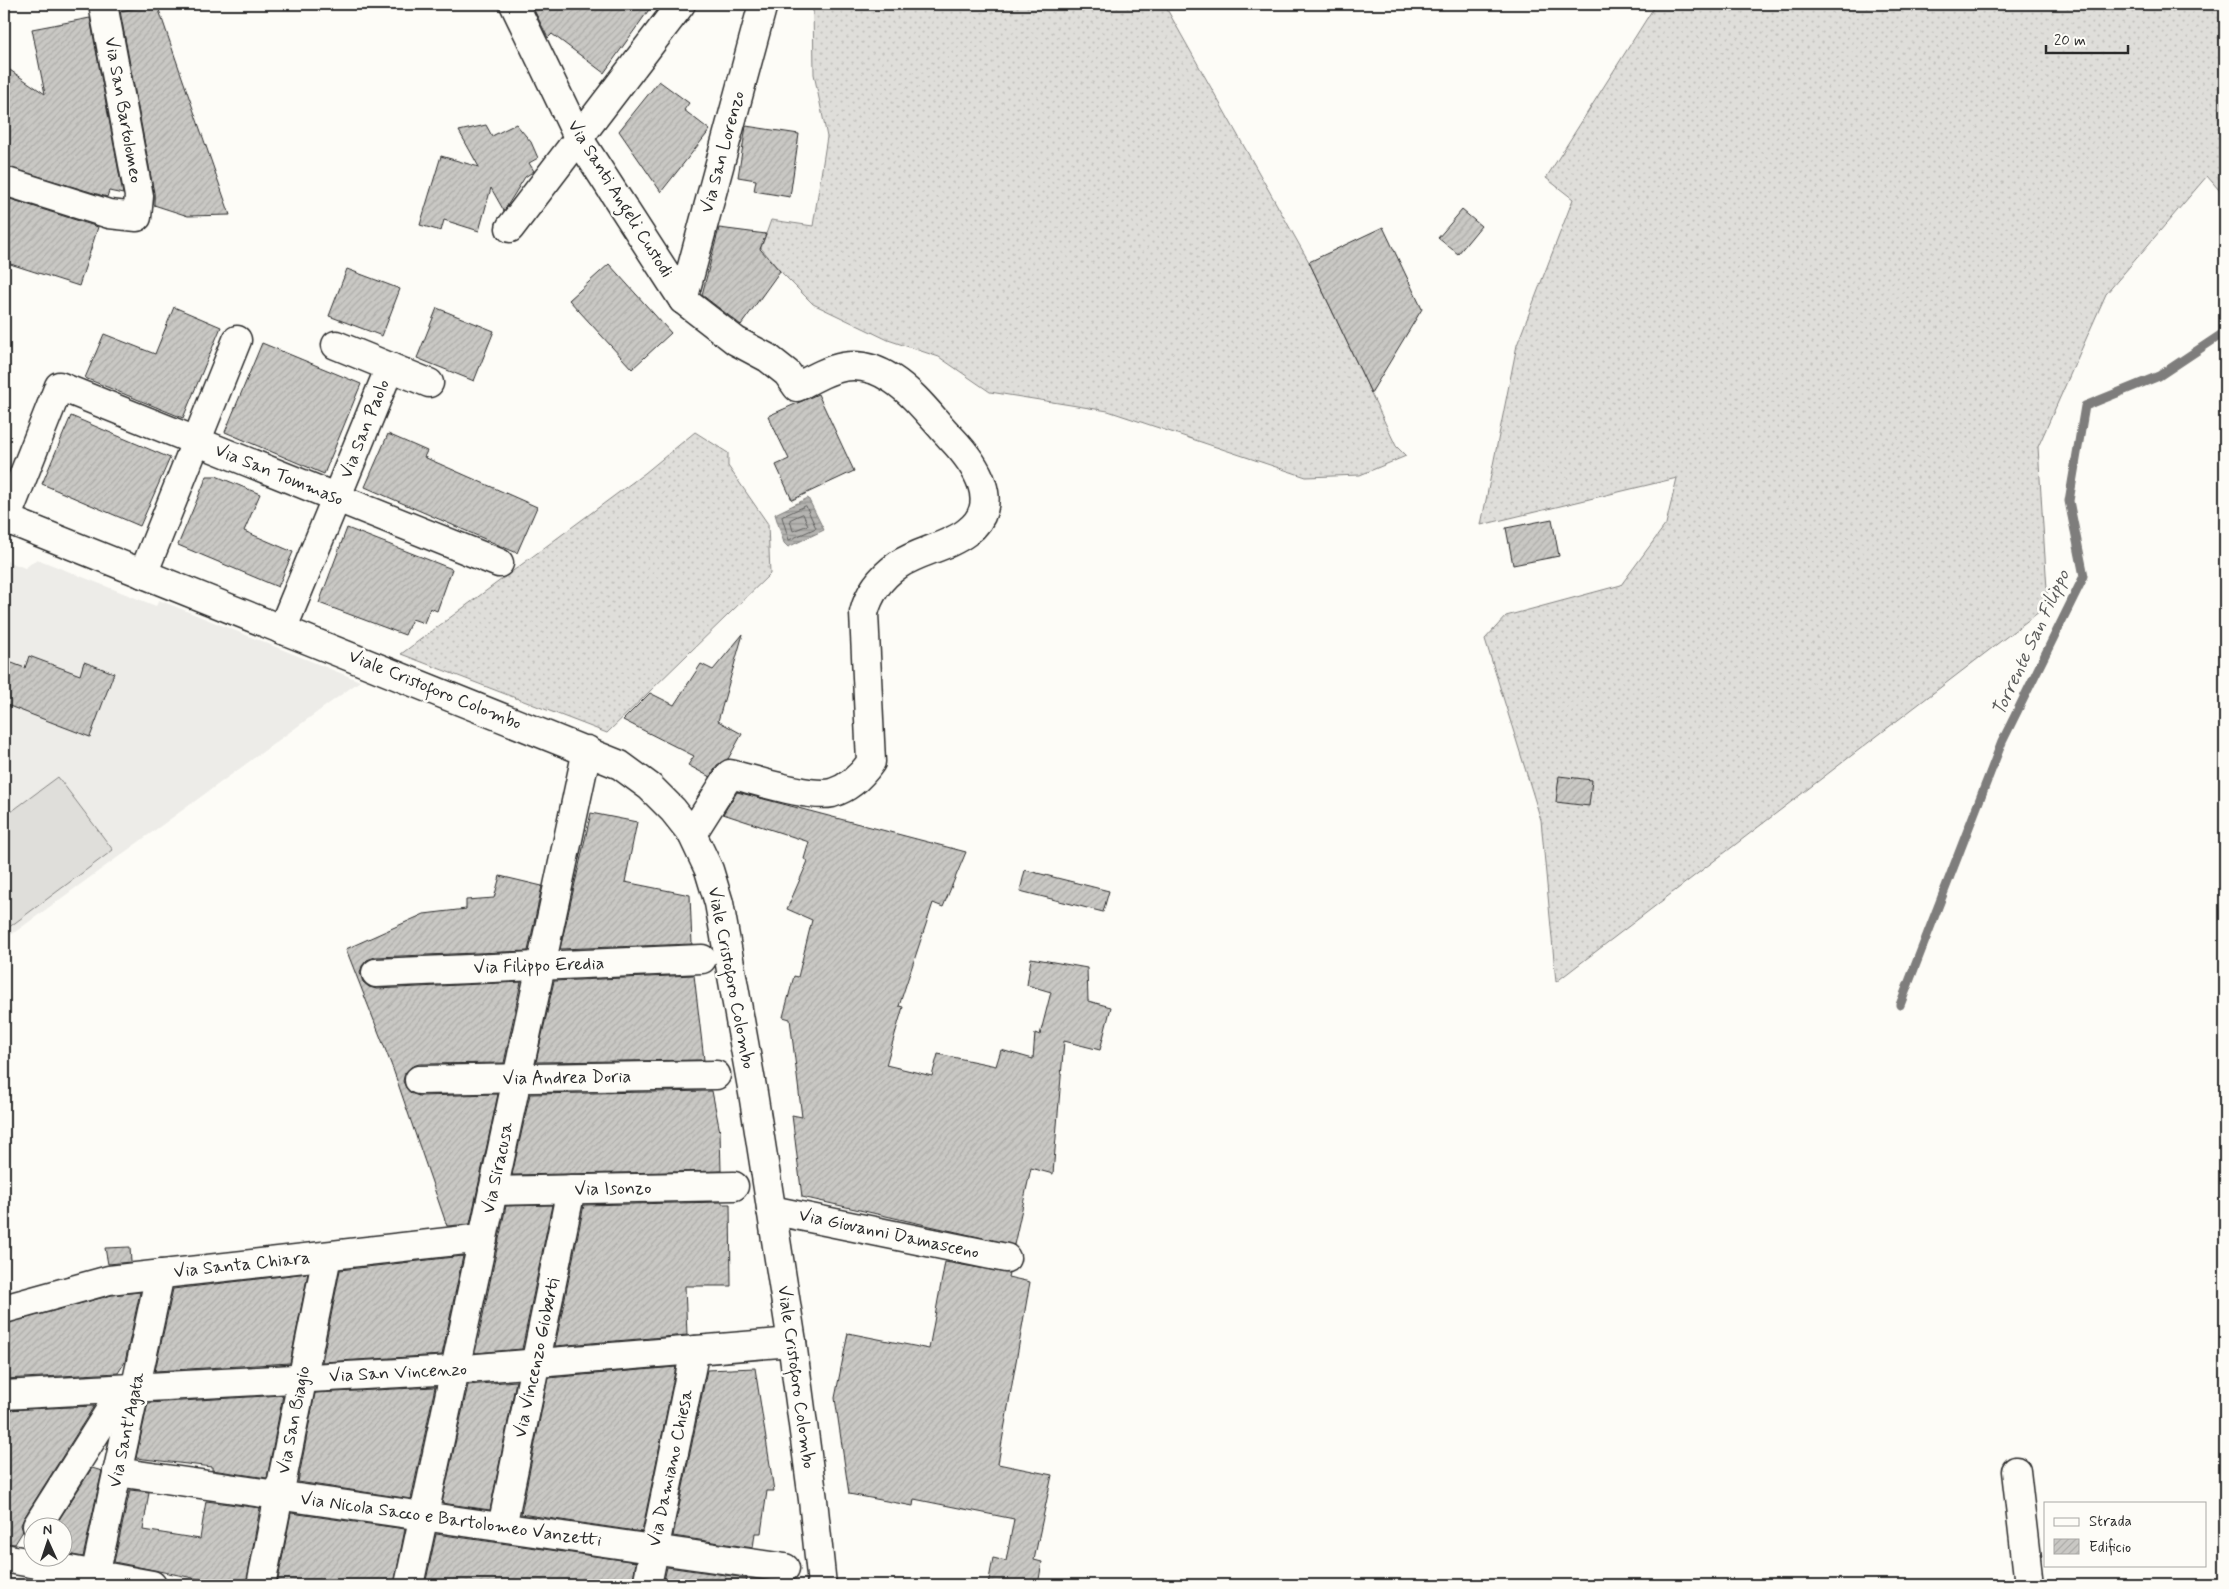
<svg xmlns="http://www.w3.org/2000/svg" width="2229" height="1589" viewBox="0 0 2229 1589" font-family="Mynerve,sans-serif">
	<style>
		.built { fill: #edece8 }
		.grass { fill: url(#grass-dots); stroke: #858482 }
		.garden { fill: #dfdeda; stroke: #858482 }
		.water { fill: url(#water-rules); stroke: #7e7d7b }
		.lines { fill: none; stroke-linecap: round; stroke-linejoin: round }
		.shore { stroke: #626261; stroke-width: 1 }
		.stream { stroke: #7e7d7b; stroke-width: 9 }
		.building { fill: url(#building-hatch); stroke: #2b2b2b }
		.minor-casing { stroke: #2b2b2b; stroke-width: 31 }
		.minor { stroke: #fdfcf7; stroke-width: 28 }
		.labels { text-anchor: middle; dominant-baseline: central; stroke-width: 5; stroke-linejoin: round; paint-order: stroke }
		.street-label { font-size: 18px; fill: #2b2b2b; stroke: #fdfcf7 }
		.water-label { font-size: 19px; font-style: italic; fill: #5b5b5a; stroke: #fdfcf7 }
	</style>
	<defs>
		<pattern id="grass-dots" width="8" height="8" patternUnits="userSpaceOnUse" patternTransform="scale(1.25)"><rect width="8" height="8" fill="#dfdeda"/><path d="M2 2h.1M6 6h.1" fill="none" stroke="#c0bfbb" stroke-width="1.8" stroke-linecap="round"/></pattern>
		<pattern id="water-rules" width="6" height="5" patternUnits="userSpaceOnUse" patternTransform="scale(1.25)"><rect width="6" height="5" fill="#b5b4b1"/><path d="M0 2.5h6" fill="none" stroke="#939390"/></pattern>
		<pattern id="building-hatch" width="6" height="6" patternUnits="userSpaceOnUse" patternTransform="scale(1.25)"><rect width="6" height="6" fill="#c9c8c4"/><path d="M-1 1l2-2M0 6l6-6M5 7l2-2" fill="none" stroke="#adaca9"/></pattern>
	</defs>
	<rect width="100%" height="100%" fill="#fdfcf7"/>
	<filter id="ink" filterUnits="userSpaceOnUse"><feTurbulence type="fractalNoise" baseFrequency=".02" numOctaves="2"/><feDisplacementMap in="SourceGraphic" scale="10" xChannelSelector="R" yChannelSelector="G"/><feConvolveMatrix kernelMatrix="1 2 1 2 8 2 1 2 1" color-interpolation-filters="sRGB"/></filter>
	<g filter="url(#ink)">
		<!-- built -->
		<polygon class="built" points="37,559 156,606 159,600 360,681 4,940 4,560 25,568"/>
		<!-- grass -->
		<g class="grass">
			<polygon points="813,4 1164,4 1309,262 1396,446 1406,456 1360,475 1306,477 1108,411 990,392 939,357 888,340 813,304 780,271 761,248 771,220 813,226 827,137 814,74"/>
			<polygon points="1656,4 2225,4 2225,197 2207,176 2106,294 2038,447 2048,605 1556,982 1541,820 1485,639 1506,616 1621,585 1666,524 1677,478 1481,525 1517,345 1573,199 1546,178"/>
			<polygon points="695,432 728,453 728,466 768,524 770,574 607,733 401,654 645,473"/>
		</g>
		<!-- garden -->
		<polygon class="garden" points="58,777 113,850 4,931 4,817"/>
		<!-- water -->
		<polygon class="water" points="808,498 824,530 788,547 784,543 775,514"/>
		<g class="lines">
			<!-- shore -->
			<g class="shore">
				<polygon points="806,506 816,528 789,540 782,517"/>
				<polygon points="803,514 808,525 793,531 790,520"/>
			</g>
			<!-- stream -->
			<polyline class="stream" points="1900,1005 2002,742 2084,576 2069,501 2085,406 2159,376 2225,332"/>
		</g>
		<!-- building -->
		<g class="building">
			<polygon points="157,4 175,57 230,215 188,216 154,205 154,193 120,11"/>
			<polygon points="531,4 653,4 604,73 552,34 548,38"/>
			<polygon points="90,18 123,194 109,191 107,197 4,166 4,66 45,94 32,29"/>
			<polygon points="659,81 689,103 684,110 710,130 661,192 619,131"/>
			<polygon points="516,124 531,142 538,158 529,163 534,171 525,177 504,211 491,188 479,231 444,220 441,231 420,225 441,156 479,167 459,131 486,125 492,136"/>
			<polygon points="746,126 799,134 790,197 754,191 756,180 738,177"/>
			<polygon points="4,197 98,227 79,286 4,262"/>
			<polygon points="1462,210 1481,226 1458,254 1438,238"/>
			<polygon points="1383,227 1422,309 1371,393 1309,262"/>
			<polygon points="719,228 766,234 760,249 780,271 741,325 702,295"/>
			<polygon points="609,264 671,333 632,369 569,300"/>
			<polygon points="347,269 400,289 382,336 329,316"/>
			<polygon points="174,307 221,327 183,418 85,378 104,334 155,354"/>
			<polygon points="437,308 494,331 474,381 417,358"/>
			<polygon points="262,343 361,384 324,474 225,432"/>
			<polygon points="818,394 854,471 792,500 776,465 789,459 768,416"/>
			<polygon points="71,416 170,458 140,526 42,484"/>
			<polygon points="388,434 427,451 424,457 537,507 517,553 365,487"/>
			<polygon points="207,476 216,476 260,494 244,531 293,552 278,587 178,545"/>
			<polygon points="1552,519 1559,556 1513,565 1506,528"/>
			<polygon points="347,528 452,569 437,611 430,608 424,623 412,619 405,635 319,603"/>
			<polygon points="743,634 718,721 742,734 728,759 717,765 710,777 688,765 694,756 623,720 650,693 674,705 701,664 713,670"/>
			<polygon points="29,656 80,675 84,662 114,673 90,737 4,704 4,660 25,668"/>
			<polygon points="1559,776 1592,780 1589,806 1556,802"/>
			<polygon points="737,792 966,852 943,907 933,903 899,1006 903,1007 886,1065 932,1076 938,1054 996,1066 1001,1050 1033,1059 1035,1033 1040,1035 1051,992 1027,985 1031,958 1087,968 1088,1001 1111,1007 1100,1050 1064,1041 1053,1174 1031,1168 1014,1245 802,1197 792,1115 802,1117 790,1019 783,1017 794,976 798,977 812,920 787,909 808,861 804,859 809,842 723,814"/>
			<polygon points="591,813 637,822 625,882 690,895 692,944 560,949"/>
			<polygon points="1025,870 1109,891 1103,912 1020,891"/>
			<polygon points="500,876 542,886 528,951 375,957 367,960 362,966 360,973 363,982 369,987 377,989 521,982 504,1063 419,1064 411,1067 405,1073 403,1081 406,1088 411,1093 419,1096 498,1094 470,1224 447,1226 393,1069 346,949 424,914 466,909 466,900 494,898"/>
			<polygon points="694,975 704,1060 536,1062 554,981"/>
			<polygon points="712,1091 720,1132 721,1171 512,1175 530,1094"/>
			<polygon points="722,1202 722,1204 730,1204 731,1286 685,1286 687,1335 555,1346 584,1205"/>
			<polygon points="552,1205 522,1349 475,1353 506,1206"/>
			<polygon points="130,1247 131,1262 108,1264 105,1248"/>
			<polygon points="463,1256 442,1355 322,1362 340,1270"/>
			<polygon points="945,1262 1009,1273 1008,1277 1030,1282 998,1464 1052,1475 1034,1560 1042,1562 1038,1585 988,1585 993,1558 1006,1561 1014,1519 914,1499 913,1506 849,1494 835,1398 848,1333 929,1349"/>
			<polygon points="308,1273 290,1363 155,1371 173,1289"/>
			<polygon points="140,1292 125,1362 118,1373 4,1379 4,1324 112,1295"/>
			<polygon points="676,1367 642,1532 521,1514 548,1378"/>
			<polygon points="755,1368 774,1491 767,1491 761,1533 755,1533 753,1548 673,1536 707,1370"/>
			<polygon points="516,1381 490,1510 442,1503 468,1385"/>
			<polygon points="435,1387 411,1499 298,1482 315,1393"/>
			<polygon points="283,1395 267,1478 212,1470 212,1467 136,1458 148,1403"/>
			<polygon points="94,1406 24,1518 21,1525 23,1531 15,1544 4,1543 4,1410"/>
			<polygon points="92,1468 102,1471 83,1557 62,1553 62,1526 55,1526"/>
			<polygon points="130,1490 149,1492 143,1530 200,1539 206,1501 260,1508 246,1585 228,1585 114,1562"/>
			<polygon points="291,1513 405,1529 394,1585 277,1585"/>
			<polygon points="436,1534 636,1562 632,1585 425,1585"/>
			<polygon points="667,1567 747,1578 746,1585 663,1585"/>
		</g>
		<g class="lines">
			<defs>
				<g id="minor">
					<path d="M514 4 579 139 683 300 736 341 768 358 787 373 797 387C832 368 855 355 892 379 914 393 933 419 951 438 975 463 1004 504 967 532 948 547 918 551 898 565 881 577 869 593 864 613L871 762C862 775 849 788 832 793 809 798 755 780 730 774L692 834"/>
					<polyline points="4,181 109,214 137,217 139,196 103,4"/>
					<polyline points="510,228 681,4"/>
					<polyline points="683,300 763,4"/>
					<polyline points="336,345 429,383"/>
					<polyline points="4,518 620,765 650,787 673,810 692,834 709,870 719,903 753,1093 792,1342 813,1500 822,1585"/>
					<polyline points="6,519 59,386 499,563"/>
					<polyline points="143,574 237,340"/>
					<polyline points="282,630 390,367"/>
					<polyline points="376,973 702,959"/>
					<polyline points="419,1080 716,1075"/>
					<polyline points="493,1191 734,1186"/>
					<polyline points="771,1210 1006,1258"/>
					<polyline points="4,1309 109,1280 483,1238"/>
					<polyline points="4,1395 454,1370 792,1342"/>
					<polyline points="2016,1471 2029,1585"/>
					<polyline points="117,1472 785,1568"/>
					<polyline points="37,1526 114,1404 136,1388"/>
					<polyline points="502,1527 571,1189"/>
					<polyline points="4,1558 152,1585"/>
					<polyline points="93,1585 160,1274"/>
					<polyline points="261,1585 327,1256"/>
					<polyline points="409,1585 587,750"/>
					<polyline points="647,1585 695,1350"/>
				</g>
			</defs>
			<!-- minor casing -->
			<use href="#minor" class="minor-casing"/>
			<!-- minor -->
			<use href="#minor" class="minor"/>
		</g>
	</g>
	<g class="labels">
		<!-- street labels -->
		<g class="street-label">
			<text transform="translate(123 110) rotate(80)">Via San Bartolomeo</text>
			<text transform="translate(723 152) rotate(-75)">Via San Lorenzo</text>
			<text transform="translate(620 199) rotate(58)">Via Santi Angeli Custodi</text>
			<text transform="translate(365 429) rotate(-68)">Via San Paolo</text>
			<text transform="translate(279 475) rotate(22)">Via San Tommaso</text>
			<text transform="translate(435 690) rotate(22)">Viale Cristoforo Colombo</text>
			<text transform="translate(539 966) rotate(-2)">Via Filippo Eredia</text>
			<text transform="translate(731 978) rotate(79)">Viale Cristoforo Colombo</text>
			<text transform="translate(567 1078) rotate(-1)">Via Andrea Doria</text>
			<text transform="translate(498 1168) rotate(-78)">Via Siracusa</text>
			<text transform="translate(613 1189) rotate(-1)">Via Isonzo</text>
			<text transform="translate(889 1234) rotate(12)">Via Giovanni Damasceno</text>
			<text transform="translate(242 1265) rotate(-6)">Via Santa Chiara</text>
			<text transform="translate(537 1358) rotate(-78)">Via Vincenzo Gioberti</text>
			<text transform="translate(398 1373) rotate(-3)">Via San Vincenzo</text>
			<text transform="translate(796 1377) rotate(82)">Viale Cristoforo Colombo</text>
			<text transform="translate(294 1420) rotate(-79)">Via San Biagio</text>
			<text transform="translate(127 1430) rotate(-78)">Via Sant'Agata</text>
			<text transform="translate(671 1468) rotate(-78)">Via Damiano Chiesa</text>
			<text transform="translate(451 1520) rotate(8)">Via Nicola Sacco e Bartolomeo Vanzetti</text>
		</g>
		<!-- water labels -->
		<g class="water-label">
			<text transform="translate(2031 643) rotate(-65)">Torrente San Filippo</text>
		</g>
	</g>
	<!-- margin -->
	<rect width="2229" height="1589" fill="none" stroke="#fdfcf7" stroke-width="20"/>
	<rect x="10" y="10" width="2209" height="1569" fill="none" stroke="#2b2b2b" stroke-width="2" filter="url(#ink)"/>
	<!-- legend -->
	<rect x="2044" y="1502" width="162" height="65" fill="#fdfcf7" stroke="#a9a8a5"/>
	<rect x="2054" y="1518" width="25" height="8" fill="#fdfcf7" stroke="#a9a8a5"/>
	<text x="2089" y="1526" font-size="15" fill="#2b2b2b">Strada</text>
	<rect x="2054" y="1539" width="25" height="15" fill="url(#building-hatch)" stroke="#a9a8a5"/>
	<text x="2089" y="1552" font-size="15" fill="#2b2b2b">Edificio</text>
	<!-- north arrow -->
	<g transform="translate(48 1542) rotate(357)"><circle r="24" fill="#fdfcf7" stroke="#a9a8a5"/>
	<path d="M0-4L9 19L0 12L-9 19Z" fill="#2b2b2b"/>
	<text y="-8" font-size="14" font-weight="bold" text-anchor="middle" fill="#2b2b2b">N</text>
	</g>
	<!-- scale -->
	<path d="M2046 45v8h82v-8" fill="none" stroke="#2b2b2b" stroke-width="2.5"/>
	<text x="2054" y="45" font-size="15" fill="#2b2b2b" stroke="#fdfcf7" stroke-width="4" paint-order="stroke">20 m</text>
</svg>
